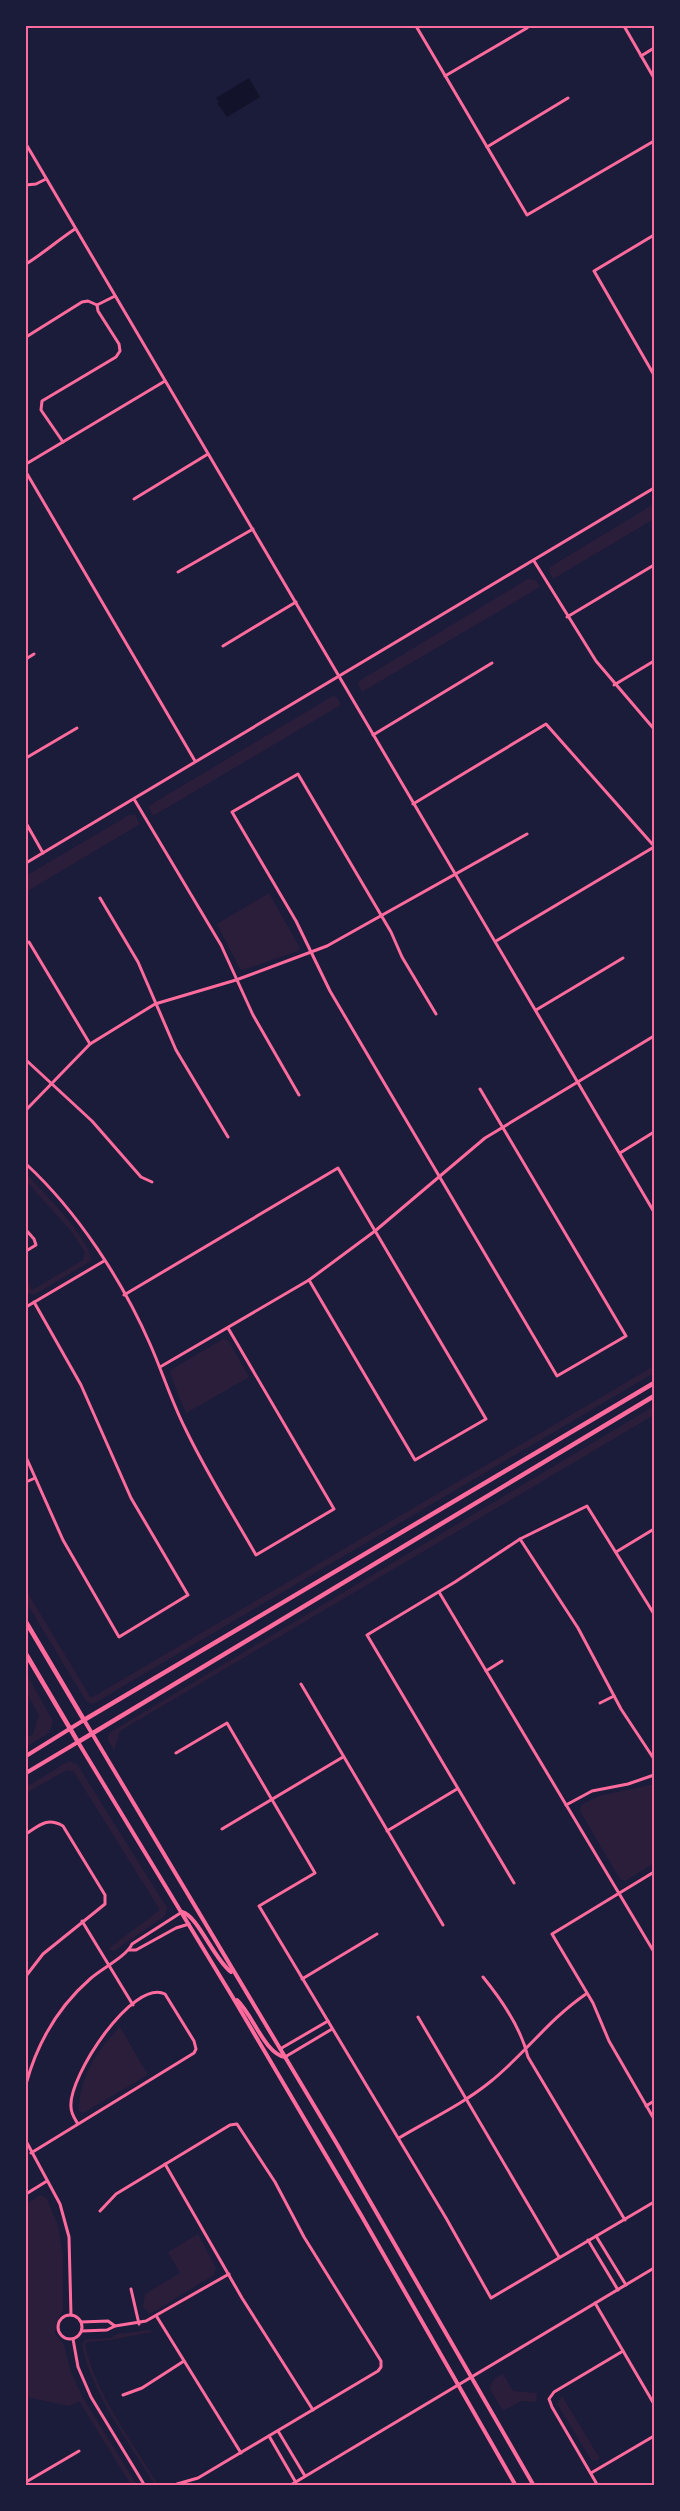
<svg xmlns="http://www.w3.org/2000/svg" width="680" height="2511" viewBox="0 0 680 2511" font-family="Karla,sans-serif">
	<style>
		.green { fill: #2a1e3b }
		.water { fill: #12122b }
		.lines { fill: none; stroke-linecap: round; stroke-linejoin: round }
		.minor { stroke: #ff6b9d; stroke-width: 3 }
		.tertiary { stroke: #ff6b9d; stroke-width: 3 }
		.secondary { stroke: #ff6b9d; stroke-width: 4 }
		.primary { stroke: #ff6b9d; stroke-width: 4.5 }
		.neatline { fill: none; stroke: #ff6b9d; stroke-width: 2 }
	</style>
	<rect width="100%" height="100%" fill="#1b1b3a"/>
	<!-- green -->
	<g class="green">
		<polygon points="654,504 654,519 553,579 549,571 550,567"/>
		<polygon points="528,579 536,580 540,587 362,692 358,684 359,681"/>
		<polygon points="333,696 337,697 341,705 153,816 149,808 150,805"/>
		<polygon points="129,815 135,815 140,824 26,892 26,876"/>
		<polygon points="269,893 300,948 298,951 243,970 240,969 217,924"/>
		<path d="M26 1174C41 1189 93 1242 91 1261L34 1295 27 1293 26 1279 32 1290 83 1260 85 1252 71 1231 26 1181Z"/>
		<polygon points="223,1339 228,1340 249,1377 186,1413 170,1374 172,1369"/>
		<polygon points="654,1366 654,1373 93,1704 86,1701 26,1602 26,1590 91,1698"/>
		<polygon points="654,1406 654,1415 120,1731 114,1751 108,1740 109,1733"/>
		<polygon points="26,1673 53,1721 49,1733 26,1747 26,1738 33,1734 39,1715 26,1692"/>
		<polygon points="69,1761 77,1764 167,1908 165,1916 114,1951 108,1949 160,1910 74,1772 67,1770 26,1793 26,1787"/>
		<polygon points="654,1784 654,1863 625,1881 620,1879 580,1811 581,1805 599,1796"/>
		<path d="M120 2027 148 2075 83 2113 79 2111C78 2079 98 2049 120 2027Z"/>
		<polygon points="40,2195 46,2197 58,2225 63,2255 63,2311 56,2322 55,2333 64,2345 71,2372 83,2398 137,2485 131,2485 79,2401 69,2406 26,2397 26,2204"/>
		<polygon points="198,2234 216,2268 214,2275 150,2314 143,2307 145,2294 180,2273 168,2252"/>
		<path d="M149 2330 153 2332 111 2340 87 2342 85 2345C96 2395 132 2441 158 2485H155C129 2442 91 2393 82 2344L86 2339 111 2338 117 2334Z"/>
		<polygon points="503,2374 513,2391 537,2393 536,2402 521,2401 503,2411 490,2389 493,2380"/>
		<polygon points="562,2396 600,2459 592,2461 557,2404"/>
	</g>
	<!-- water -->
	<polygon class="water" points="249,78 260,97 227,117 217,103 219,102 216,98"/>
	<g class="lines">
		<!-- minor -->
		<g class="minor">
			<polyline points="416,26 527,215 654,141"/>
			<polyline points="624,26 654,78"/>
			<polyline points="641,56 654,48"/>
			<polyline points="445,76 527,28"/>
			<polyline points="487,147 568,98"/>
			<polyline points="26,185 36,184 46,179"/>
			<polyline points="654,235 594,271 654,375"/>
			<path d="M26 264C44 253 58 240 75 229"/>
			<polyline points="26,337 82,302 88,301 97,305 115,296"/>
			<polyline points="63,442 41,410 42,401 116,357 120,351 119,344 98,311 97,305"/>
			<polyline points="26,464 165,381"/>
			<polyline points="26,472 195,761"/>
			<polyline points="134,499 208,454"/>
			<polyline points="534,561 596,661 654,729"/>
			<polyline points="178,572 253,529"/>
			<polyline points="567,617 654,565"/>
			<polyline points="223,646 296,602"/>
			<polyline points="26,659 34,654"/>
			<polyline points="614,685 654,661"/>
			<polyline points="373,735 492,663"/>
			<polyline points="26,758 77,728"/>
			<polyline points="134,799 221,945 253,1015 299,1095"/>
			<polyline points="413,804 546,724 654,846"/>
			<polyline points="26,823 43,853"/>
			<polyline points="100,898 138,962 176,1050 228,1137"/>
			<polyline points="496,941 654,847"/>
			<polyline points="29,942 90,1044"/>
			<polyline points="536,1010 623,958"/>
			<polyline points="436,1014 402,957 391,932 298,774 232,812 296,921 330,991 557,1376 626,1336 480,1089"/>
			<polyline points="26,1060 92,1121 141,1177 152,1182"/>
			<polyline points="26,1110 90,1044 155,1004 236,980 327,946 527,834"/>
			<polyline points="620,1153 654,1132"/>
			<path d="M26 1164C77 1211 122 1280 150 1344 162 1371 171 1400 185 1428 206 1472 232 1513 256 1555L334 1509 228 1328"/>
			<polyline points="26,1230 34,1239 36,1245 26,1251"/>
			<polyline points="124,1295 338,1168 486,1419 415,1460 309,1280"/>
			<polyline points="26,1307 104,1261"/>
			<polyline points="160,1367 309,1280 375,1231 485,1138 654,1036"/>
			<polyline points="26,1457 63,1540 119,1637 188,1595 131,1498 81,1385 34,1302"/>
			<polyline points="26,1482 35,1478"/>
			<polyline points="520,1539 578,1628 621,1709 654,1759"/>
			<polyline points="616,1552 654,1529"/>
			<polyline points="439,1592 654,1952"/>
			<polyline points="486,1671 502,1661"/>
			<polyline points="301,1684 443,1925"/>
			<polyline points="600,1703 614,1696"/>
			<polyline points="176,1753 227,1723 315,1873 259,1906 446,2218 491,2298 654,2202"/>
			<polyline points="566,1805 592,1791 628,1784 654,1775"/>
			<polyline points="222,1829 343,1757"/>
			<polyline points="387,1831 457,1789"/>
			<path d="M26 1834C40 1825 47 1817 63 1826L105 1895V1904L43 1954 26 1976"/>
			<polyline points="654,1872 552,1934 593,2003 609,2041 654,2119"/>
			<polyline points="514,1883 367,1635 455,1582 520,1539 587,1506 654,1614"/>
			<polyline points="82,1921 133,2005"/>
			<polyline points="129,1950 136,1950 176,1928 189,1924"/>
			<path d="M483 1977C501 1999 521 2028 528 2057L625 2220"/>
			<polyline points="302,1979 377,1934"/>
			<polyline points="418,2017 559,2257"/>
			<polyline points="280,2049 328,2021"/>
			<polyline points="285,2057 332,2029"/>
			<path d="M26 2084C37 2044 58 2007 90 1979 101 1969 127 1956 132 1944L182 1912"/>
			<polyline points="646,2106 654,2101"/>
			<path d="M399 2138C429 2120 463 2104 490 2082 525 2054 548 2020 586 1994"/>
			<polyline points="26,2141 60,2204 69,2237 71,2315"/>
			<path d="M31 2153 194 2053 196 2049 194 2041 165 1994C133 1978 68 2077 71 2107 71 2114 75 2119 78 2124"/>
			<polyline points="165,2164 242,2298 313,2410"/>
			<polyline points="26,2194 47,2181"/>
			<polyline points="100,2211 116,2194 230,2125 237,2124 275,2182 304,2237 381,2361 381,2367 378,2371 198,2478 177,2484"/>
			<polyline points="596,2236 626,2285"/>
			<polyline points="588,2240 618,2290"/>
			<polyline points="131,2289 139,2324"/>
			<polyline points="595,2303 654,2404"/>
			<circle cx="70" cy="2327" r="12"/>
			<polyline points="157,2317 241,2453"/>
			<polyline points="81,2322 108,2321 115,2326"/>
			<polyline points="82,2331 107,2330 115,2326 146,2321 229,2274"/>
			<polyline points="73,2339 78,2367 91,2397 145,2486"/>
			<polyline points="123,2395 142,2388 184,2361"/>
			<polyline points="278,2431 305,2476"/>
			<polyline points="269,2436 295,2481"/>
			<polyline points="591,2473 654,2436"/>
			<polyline points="26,2482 79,2451"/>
			<polyline points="598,2486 552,2407 549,2399 554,2392 623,2351"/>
		</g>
		<!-- tertiary -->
		<g class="tertiary">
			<path d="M26 144C235 500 444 856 654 1212"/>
			<polyline points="26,863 654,488"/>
			<polyline points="289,2486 654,2268"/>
		</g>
		<!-- secondary -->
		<g class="secondary">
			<polyline points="26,1756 84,1720 337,2144 534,2486"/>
			<polyline points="26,1773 78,1742 232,1996 361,2215 516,2486"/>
			<path d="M182 1912C198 1916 213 1958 231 1972"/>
			<path d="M237 2000C253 2015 265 2054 285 2057"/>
		</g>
		<!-- primary -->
		<g class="primary">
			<polyline points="26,1622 84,1720 654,1383"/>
			<polyline points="26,1654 78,1742 654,1396"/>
		</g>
	</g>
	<!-- border -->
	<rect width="680" height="2511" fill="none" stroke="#1b1b3a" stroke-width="54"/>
	<rect x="27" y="27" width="626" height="2457" class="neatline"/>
</svg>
